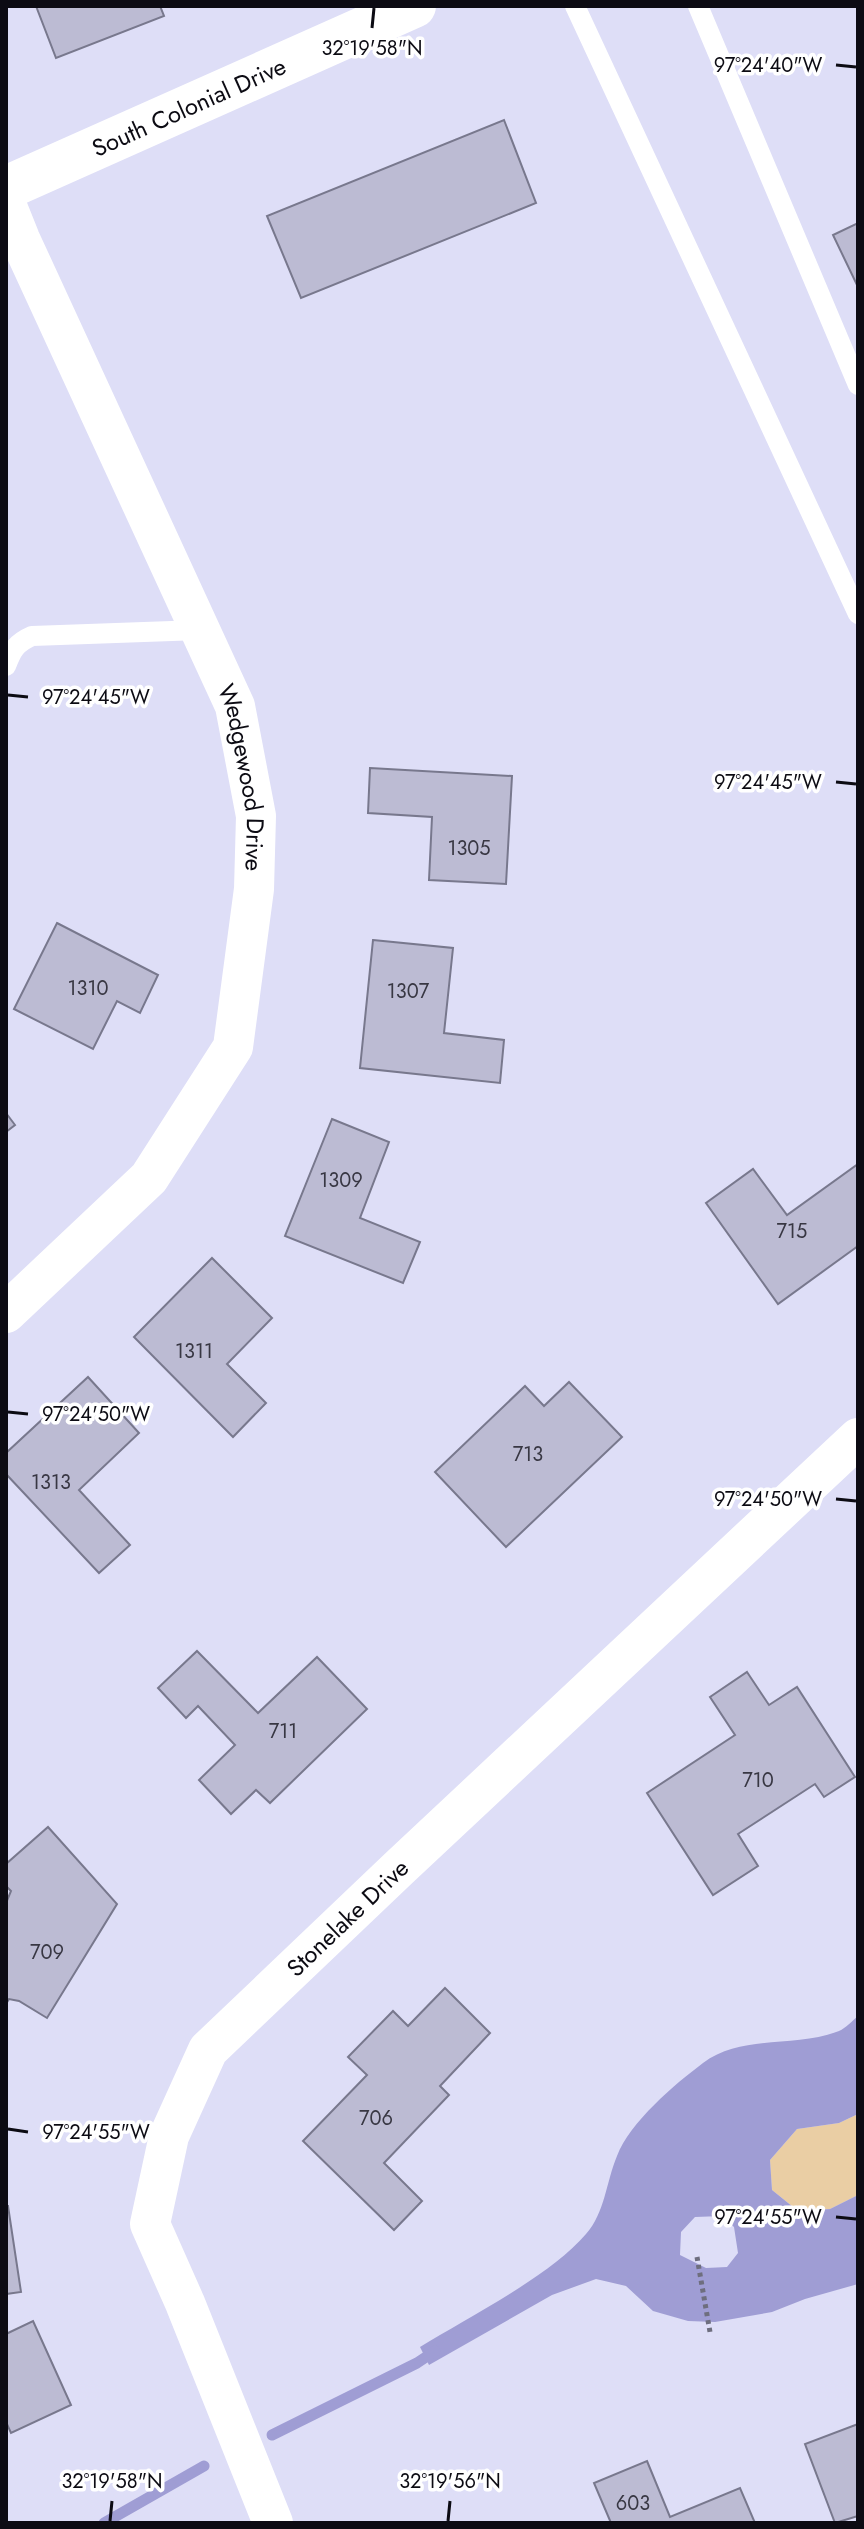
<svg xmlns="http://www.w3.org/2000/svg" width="864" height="2529" viewBox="0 0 864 2529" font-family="Jost,sans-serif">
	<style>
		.green { fill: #eacea4 }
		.water { fill: #9f9dd4; fill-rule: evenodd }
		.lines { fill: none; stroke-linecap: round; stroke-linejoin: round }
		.stream { stroke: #9f9dd4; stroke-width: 11 }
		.building { fill: #bcbbd3; stroke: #78788d; stroke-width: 2 }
		.path { stroke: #6e6e7e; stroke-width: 5; stroke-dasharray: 4 4; stroke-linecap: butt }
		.lane { stroke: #fff; stroke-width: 20 }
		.street { stroke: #fff; stroke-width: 40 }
		.secondary { stroke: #fff; stroke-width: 44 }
		.ticks { fill: none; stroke: #0c0b13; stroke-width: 3 }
		.labels { text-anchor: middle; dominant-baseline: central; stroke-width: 7; stroke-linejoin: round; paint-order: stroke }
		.number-label { font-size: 20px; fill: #383743 }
		.street-label { font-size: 24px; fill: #0c0b13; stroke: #fff }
		.ticks-label { font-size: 20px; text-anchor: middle; fill: #0c0b13; stroke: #fff; stroke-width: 7; stroke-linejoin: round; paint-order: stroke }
	</style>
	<rect width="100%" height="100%" fill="#dedef7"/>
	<!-- green -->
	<polygon class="green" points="858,2114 858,2195 830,2209 798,2211 772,2190 770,2160 797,2129 839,2123"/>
	<!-- water -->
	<path class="water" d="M858 2016V2114L839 2123 797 2129 770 2160 772 2190 798 2211 830 2209 858 2195V2284L805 2299 772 2312 715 2322 688 2321 653 2311 626 2286 596 2279 552 2295 429 2365 420 2347C470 2316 549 2277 586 2234 605 2213 606 2182 617 2156 630 2122 675 2084 703 2063 742 2034 796 2048 839 2031 846 2028 852 2021 858 2016ZM722 2216 734 2227 738 2253 727 2267 706 2268 680 2255 681 2232 695 2217Z"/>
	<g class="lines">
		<!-- stream -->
		<g class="stream">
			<polyline points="272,2435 417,2363 435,2351"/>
			<polyline points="104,2523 204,2466"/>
		</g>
	</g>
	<!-- building -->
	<g class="building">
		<polygon points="36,6 160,6 164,16 56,58"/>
		<polygon points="504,120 536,203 301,298 267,216"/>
		<polygon points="858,223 858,287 833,235"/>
		<polygon points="370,768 512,776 506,884 429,880 432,817 368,813"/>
		<polygon points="57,923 158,975 140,1013 117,1001 93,1049 14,1009"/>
		<polygon points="373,940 453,948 444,1033 504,1040 500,1083 360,1068"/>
		<polygon points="6,1113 15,1125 6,1132"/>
		<polygon points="332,1119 389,1142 360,1218 420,1242 403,1283 285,1236"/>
		<polygon points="858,1164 858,1246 778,1304 706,1203 753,1169 787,1215"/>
		<polygon points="212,1258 272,1318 227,1364 266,1403 233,1437 134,1337"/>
		<polygon points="88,1377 139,1433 79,1490 130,1545 99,1573 6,1474 6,1453"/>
		<polygon points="569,1382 622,1437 506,1547 435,1472 525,1386 544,1406"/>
		<polygon points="197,1651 258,1713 317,1657 367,1709 270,1803 256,1790 231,1814 199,1780 235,1745 198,1706 186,1718 158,1688"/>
		<polygon points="747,1672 769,1705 797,1687 855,1777 824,1797 815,1784 738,1834 758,1866 713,1895 647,1793 735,1735 710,1697"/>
		<polygon points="48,1827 117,1904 47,2018 19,2001 9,1999 6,2004 6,1903 11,1891 6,1886 6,1864"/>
		<polygon points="445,1988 490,2033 440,2086 449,2095 384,2163 422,2201 394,2230 303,2141 367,2075 348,2057 393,2011 408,2026"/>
		<polygon points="6,2206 8,2206 21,2292 6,2294"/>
		<polygon points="33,2321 71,2405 11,2433 6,2422 6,2334"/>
		<polygon points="858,2424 858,2516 835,2523 805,2444"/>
		<polygon points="647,2461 670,2517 740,2488 755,2523 611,2523 594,2483"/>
	</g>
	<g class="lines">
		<!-- path -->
		<polyline class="path" points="697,2257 710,2332"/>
		<!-- lane -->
		<g class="lane">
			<polyline points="575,6 858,614"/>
			<polyline points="698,6 858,385"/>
			<path d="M6 666C12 650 16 643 32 636L200 630"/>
		</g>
		<!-- street -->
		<g class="street">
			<path id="s1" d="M6 204 20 239 235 706 256 816 254 889 233 1047 149 1178 6 1313"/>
			<path id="s2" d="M273 2523 185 2303 150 2224 169 2136 208 2050 399 1868 858 1438"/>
		</g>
		<!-- secondary -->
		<path class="secondary" id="s3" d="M6 188 414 6"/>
	</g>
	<!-- ticks -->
	<path class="ticks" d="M372 28 374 8M836 65 856 67M8 695 28 697M836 782 856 784M8 1412 28 1414M836 1499 856 1501M8 2129 28 2132M836 2217 856 2219M110 2521 112 2501M448 2521 450 2501"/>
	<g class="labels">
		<!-- number labels -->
		<g class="number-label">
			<text x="469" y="848">1305</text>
			<text x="88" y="988">1310</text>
			<text x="408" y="991">1307</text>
			<text x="341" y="1180">1309</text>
			<text x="792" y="1231">715</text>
			<text x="194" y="1351">1311</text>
			<text x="528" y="1454">713</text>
			<text x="51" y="1482">1313</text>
			<text x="283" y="1731">711</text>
			<text x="758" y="1780">710</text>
			<text x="47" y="1952">709</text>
			<text x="376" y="2118">706</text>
			<text x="633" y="2503">603</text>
		</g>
		<!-- street labels -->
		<g class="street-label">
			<text stroke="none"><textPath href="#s3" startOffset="200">South Colonial Drive</textPath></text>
			<text stroke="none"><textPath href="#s1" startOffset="624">Wedgewood Drive</textPath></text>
			<text stroke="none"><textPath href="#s2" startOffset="700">Stonelake Drive</textPath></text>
		</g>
	</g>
	<g class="ticks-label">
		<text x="372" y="55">32°19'58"N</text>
		<text x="768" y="72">97°24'40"W</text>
		<text x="96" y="704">97°24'45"W</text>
		<text x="768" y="789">97°24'45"W</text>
		<text x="96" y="1421">97°24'50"W</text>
		<text x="768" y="1506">97°24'50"W</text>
		<text x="96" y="2139">97°24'55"W</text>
		<text x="768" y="2224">97°24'55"W</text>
		<text x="112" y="2488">32°19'58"N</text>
		<text x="450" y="2488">32°19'56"N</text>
	</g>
	<!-- border -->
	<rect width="864" height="2529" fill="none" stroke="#0c0b13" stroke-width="16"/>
</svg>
